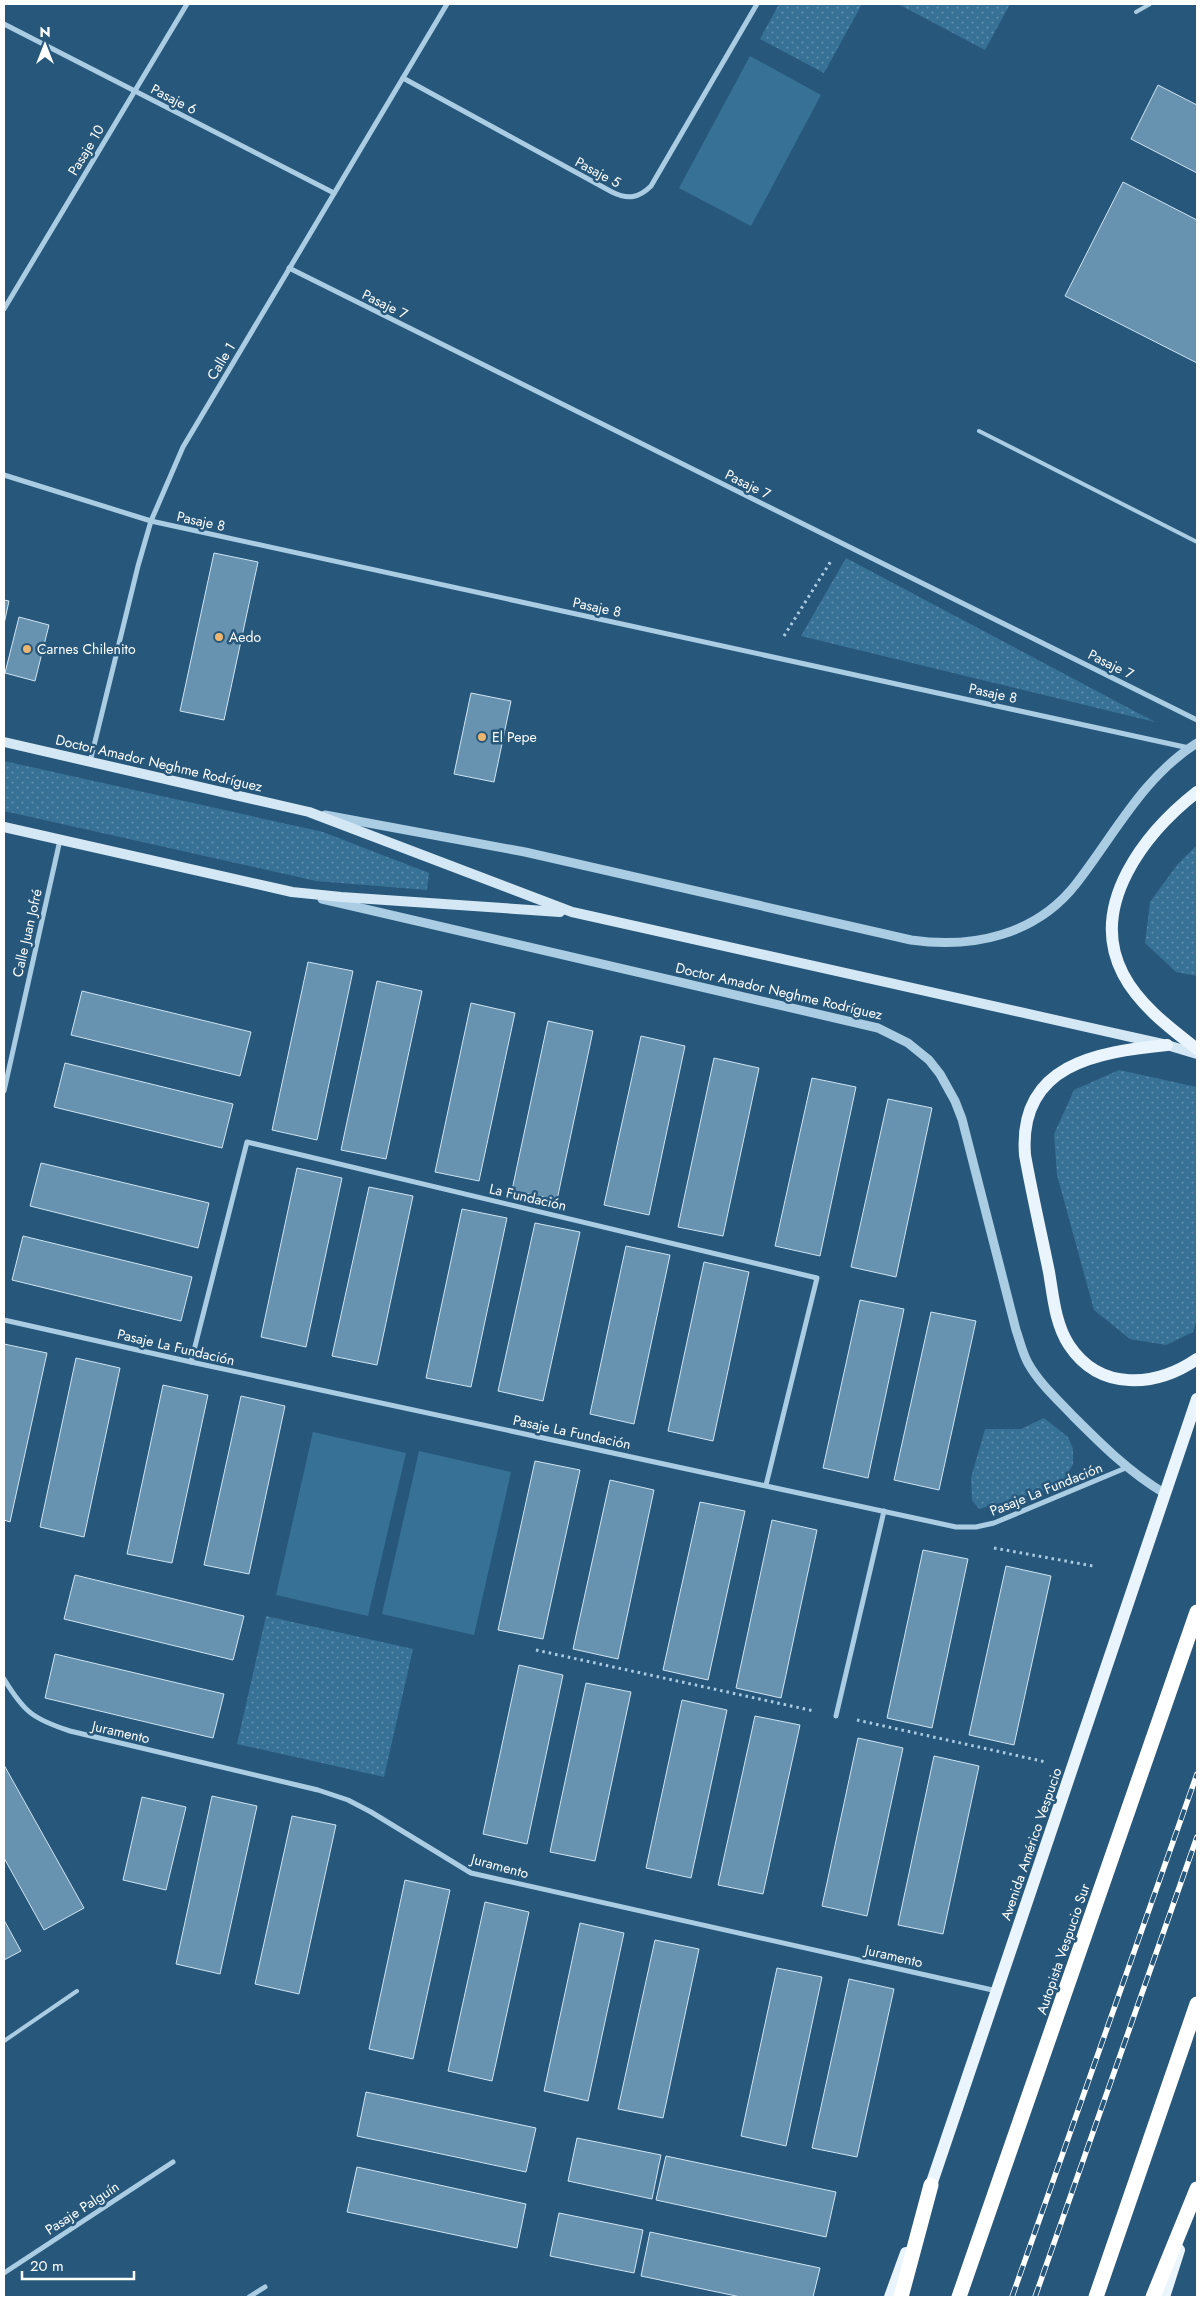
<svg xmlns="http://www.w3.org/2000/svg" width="1201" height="2301" viewBox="0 0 1201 2301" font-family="Jost,sans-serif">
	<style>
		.grass { fill: url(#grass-dots) }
		.pitch { fill: #377196 }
		.building { fill: #6793b0; stroke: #cde4f3 }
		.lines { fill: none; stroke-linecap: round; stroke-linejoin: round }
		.path { stroke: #abcde4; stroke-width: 3; stroke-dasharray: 2.5 4; stroke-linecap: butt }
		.service { stroke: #abcde4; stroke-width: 4 }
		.minor { stroke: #abcde4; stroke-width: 5 }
		.tertiary { stroke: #abcde4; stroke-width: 9 }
		.secondary { stroke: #d4e7f4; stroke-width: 10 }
		.primary { stroke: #eaf4fc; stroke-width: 12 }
		.motorway { stroke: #fff; stroke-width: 15 }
		.rail-casing { stroke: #fff; stroke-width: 5.5 }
		.rail { stroke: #27587b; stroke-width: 4; stroke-dasharray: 11; stroke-linecap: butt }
		.poi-dot { fill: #ecb671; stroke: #27587b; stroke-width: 2 }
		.labels { text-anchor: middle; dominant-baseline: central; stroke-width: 5; stroke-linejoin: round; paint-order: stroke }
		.street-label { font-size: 14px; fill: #fff; stroke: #27587b }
		.poi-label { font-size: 14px; fill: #fff; stroke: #27587b; text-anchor: start }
	</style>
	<defs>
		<pattern id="grass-dots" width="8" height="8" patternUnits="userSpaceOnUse" patternTransform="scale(1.25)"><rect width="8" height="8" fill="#377196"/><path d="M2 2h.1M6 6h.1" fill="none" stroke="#5f8dab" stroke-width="1.8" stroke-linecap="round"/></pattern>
	</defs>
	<rect width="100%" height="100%" fill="#27587b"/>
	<!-- grass -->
	<g class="grass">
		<polygon points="779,4 862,4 824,73 760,39"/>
		<polygon points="898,4 1010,4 985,50"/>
		<polygon points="846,558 1155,722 801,636"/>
		<polygon points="4,761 323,832 429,873 427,890 316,881 4,811"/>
		<polygon points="1197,845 1197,976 1176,972 1145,943 1150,902 1177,865"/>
		<polygon points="1119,1070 1197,1087 1197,1319 1193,1332 1166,1345 1130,1339 1094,1310 1057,1175 1054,1134 1074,1090"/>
		<polygon points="1044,1418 1068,1437 1073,1449 1073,1464 1064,1480 1052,1488 979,1509 972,1500 971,1478 985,1429 1021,1429"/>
		<polygon points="266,1616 413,1649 384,1777 237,1744"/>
	</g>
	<!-- pitch -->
	<g class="pitch">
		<polygon points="750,56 821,95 751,226 679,188"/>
		<polygon points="313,1432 406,1453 368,1616 276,1595"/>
		<polygon points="419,1451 511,1472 474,1635 382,1614"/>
	</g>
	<!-- building -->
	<g class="building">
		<polygon points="1158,85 1197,105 1197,173 1131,139"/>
		<polygon points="1123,182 1197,220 1197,363 1065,296"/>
		<polygon points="214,553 258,562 224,720 180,711"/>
		<polygon points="4,600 9,601 4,624"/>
		<polygon points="19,617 49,625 35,681 5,673"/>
		<polygon points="471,693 511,701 494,782 454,774"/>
		<polygon points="308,962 353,971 317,1140 272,1130"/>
		<polygon points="377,981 422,991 386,1159 341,1150"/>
		<polygon points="82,991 251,1032 240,1076 71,1035"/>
		<polygon points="471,1003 515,1013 479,1181 435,1172"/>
		<polygon points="548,1021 593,1031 557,1200 512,1190"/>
		<polygon points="641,1036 685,1046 649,1215 604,1205"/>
		<polygon points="714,1058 759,1068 723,1236 678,1227"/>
		<polygon points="65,1063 233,1104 222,1148 54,1107"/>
		<polygon points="812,1078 856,1087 820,1256 775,1246"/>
		<polygon points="888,1099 932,1108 896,1277 851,1267"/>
		<polygon points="41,1163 209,1203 198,1248 30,1206"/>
		<polygon points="297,1168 342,1178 306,1347 261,1337"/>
		<polygon points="369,1187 413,1196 377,1365 332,1356"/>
		<polygon points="462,1209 507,1218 471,1387 426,1378"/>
		<polygon points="535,1223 580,1232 543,1401 498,1391"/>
		<polygon points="23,1236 192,1277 181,1321 12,1280"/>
		<polygon points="626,1246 670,1255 634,1424 590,1414"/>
		<polygon points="704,1262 749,1272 713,1441 668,1431"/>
		<polygon points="860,1300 904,1309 868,1478 823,1468"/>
		<polygon points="931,1312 976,1321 939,1490 894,1480"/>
		<polygon points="4,1344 47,1353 10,1522 4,1520"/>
		<polygon points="76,1358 120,1368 84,1537 40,1527"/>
		<polygon points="163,1385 208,1395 172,1563 127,1554"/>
		<polygon points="241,1396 285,1406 249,1574 204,1565"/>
		<polygon points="535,1461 580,1470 543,1639 498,1630"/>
		<polygon points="610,1480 654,1490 618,1659 573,1649"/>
		<polygon points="700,1502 745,1511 708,1680 663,1670"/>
		<polygon points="772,1520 817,1530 781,1698 736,1688"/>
		<polygon points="923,1550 968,1559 932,1728 887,1718"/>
		<polygon points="1006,1566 1051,1576 1014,1745 969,1735"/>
		<polygon points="75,1575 244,1616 233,1660 64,1619"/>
		<polygon points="55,1654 224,1694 213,1738 45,1698"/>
		<polygon points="519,1665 563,1675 527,1844 483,1834"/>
		<polygon points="586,1683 631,1692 595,1861 550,1852"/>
		<polygon points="682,1700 727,1710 691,1878 646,1868"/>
		<polygon points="755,1716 800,1725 763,1894 718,1885"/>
		<polygon points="858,1738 903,1748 867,1916 822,1906"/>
		<polygon points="934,1756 979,1766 943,1934 898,1925"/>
		<polygon points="4,1765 84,1908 44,1930 4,1858"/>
		<polygon points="212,1796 257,1806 220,1974 176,1964"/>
		<polygon points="142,1797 186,1807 166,1890 123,1880"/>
		<polygon points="292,1816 336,1825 299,1994 255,1984"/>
		<polygon points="405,1880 450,1890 413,2059 369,2049"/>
		<polygon points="485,1902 529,1912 492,2081 448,2071"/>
		<polygon points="4,1920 21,1951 4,1960"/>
		<polygon points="580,1923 624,1933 588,2101 544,2091"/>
		<polygon points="655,1940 699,1949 663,2118 618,2109"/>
		<polygon points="777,1968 822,1977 786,2146 741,2136"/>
		<polygon points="849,1979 894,1989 857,2157 812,2148"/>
		<polygon points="366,2092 536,2128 526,2172 357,2136"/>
		<polygon points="577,2138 661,2155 652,2199 568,2181"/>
		<polygon points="666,2156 836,2192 826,2237 656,2200"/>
		<polygon points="357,2167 526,2204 517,2248 347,2212"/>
		<polygon points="559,2213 643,2230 634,2273 550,2256"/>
		<polygon points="650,2232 820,2268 813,2297 741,2297 641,2276"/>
	</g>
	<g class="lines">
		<!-- path -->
		<g class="path">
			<polyline points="784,636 831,561"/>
			<polyline points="994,1548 1093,1566"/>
			<polyline points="536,1650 814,1711"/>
			<polyline points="857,1720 1046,1762"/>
		</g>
		<!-- service -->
		<g class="service">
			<polyline points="1136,12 1150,4"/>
			<polyline points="979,431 1197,542"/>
			<polyline points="4,2041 77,1991"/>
		</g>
		<!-- minor -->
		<g class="minor">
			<polyline points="4,24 334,193"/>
			<path d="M403 78 612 192C628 200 639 198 651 186L757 4"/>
			<polyline points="289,268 1197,720"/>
			<polyline points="4,309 187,4"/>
			<polyline points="4,475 151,521 1189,748"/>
			<polyline points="90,762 138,566 151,521 183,447 447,4"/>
			<polyline points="4,1091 60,840"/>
			<polyline points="4,1320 191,1362 956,1527 976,1527 994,1523 1128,1467"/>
			<polyline points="191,1362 247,1142 817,1278 766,1485"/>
			<path d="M4 1679C24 1712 33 1719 70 1731L318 1790 348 1800 371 1812 471 1873 997 1991"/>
			<polyline points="836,1716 884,1511"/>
			<polyline points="4,2273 173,2162"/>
			<polyline points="249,2297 265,2287"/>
		</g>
		<!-- tertiary -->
		<g class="tertiary">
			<path d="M325 815 525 852 911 940C973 949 1036 935 1076 884 1115 834 1142 778 1197 743"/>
			<path d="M322 899 878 1028 908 1043 929 1060 940 1074 955 1101 962 1119 1016 1330C1020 1341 1022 1352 1028 1363 1039 1383 1057 1399 1073 1416 1101 1444 1129 1472 1164 1493"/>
		</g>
		<!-- secondary -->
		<g class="secondary">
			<polyline points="4,742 309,812 572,912 1167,1045 1197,1054"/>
			<polyline points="4,827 292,892 341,897 560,912"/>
		</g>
		<!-- primary -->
		<g class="primary">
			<path d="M1197 792C1146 832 1087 905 1123 974 1139 1005 1170 1028 1197 1049"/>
			<path d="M1167 1045C1097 1052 1018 1064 1025 1155 1032 1194 1041 1233 1049 1272 1053 1295 1055 1324 1069 1345 1100 1392 1156 1387 1197 1359"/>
			<polyline points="928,2194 1197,1399"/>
			<polyline points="890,2297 906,2253"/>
			<polyline points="1164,2297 1179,2250"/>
		</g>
		<!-- motorway -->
		<g class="motorway">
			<polyline points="901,2297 931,2185"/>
			<polyline points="959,2297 1197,1612"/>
			<polyline points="1096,2297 1197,2004"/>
			<polyline points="1153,2297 1197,2189"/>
		</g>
		<defs>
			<g id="rail">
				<polyline points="1012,2297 1197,1774"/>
				<polyline points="1035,2297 1197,1837"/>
			</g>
		</defs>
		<!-- rail casing -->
		<use href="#rail" class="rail-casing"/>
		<!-- rail -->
		<use href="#rail" class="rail"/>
	</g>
	<!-- markers -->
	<g class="poi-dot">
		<circle cx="219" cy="637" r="5"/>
		<circle cx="27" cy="649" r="5"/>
		<circle cx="482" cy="737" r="5"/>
	</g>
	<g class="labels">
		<!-- street labels -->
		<g class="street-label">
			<text transform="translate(174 99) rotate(27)">Pasaje 6</text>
			<text transform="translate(86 150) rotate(-59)">Pasaje 10</text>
			<text transform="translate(598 172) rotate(28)">Pasaje 5</text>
			<text transform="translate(385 304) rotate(26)">Pasaje 7</text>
			<text transform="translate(221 361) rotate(-59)">Calle 1</text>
			<text transform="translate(748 484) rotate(26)">Pasaje 7</text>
			<text transform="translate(201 521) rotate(12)">Pasaje 8</text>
			<text transform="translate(597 607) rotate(12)">Pasaje 8</text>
			<text transform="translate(1111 664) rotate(26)">Pasaje 7</text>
			<text transform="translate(993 693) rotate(12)">Pasaje 8</text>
			<text transform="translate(159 763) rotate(13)">Doctor Amador Neghme Rodríguez</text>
			<text transform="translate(27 933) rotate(-77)">Calle Juan Jofré</text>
			<text transform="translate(779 991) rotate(13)">Doctor Amador Neghme Rodríguez</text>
			<text transform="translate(528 1197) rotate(13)">La Fundación</text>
			<text transform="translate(176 1347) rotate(13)">Pasaje La Fundación</text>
			<text transform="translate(572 1432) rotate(12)">Pasaje La Fundación</text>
			<text transform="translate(1046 1489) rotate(-22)">Pasaje La Fundación</text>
			<text transform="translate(121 1732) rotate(13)">Juramento</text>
			<text transform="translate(1031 1844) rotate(-71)">Avenida Américo Vespucio</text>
			<text transform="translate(500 1866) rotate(15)">Juramento</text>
			<text transform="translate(1063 1949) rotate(-71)">Autopista Vespucio Sur</text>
			<text transform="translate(894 1956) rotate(13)">Juramento</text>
			<text transform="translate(82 2208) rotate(-33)">Pasaje Palguín</text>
		</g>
		<!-- poi labels -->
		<g class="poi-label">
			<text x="229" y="637">Aedo</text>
			<text x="37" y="649">Carnes Chilenito</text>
			<text x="492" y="737">El Pepe</text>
		</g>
	</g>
	<!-- border -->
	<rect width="1201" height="2301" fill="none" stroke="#ffffff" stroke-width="10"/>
	<!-- north arrow -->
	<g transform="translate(45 45)" stroke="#27587b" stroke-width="4" paint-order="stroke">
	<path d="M0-4L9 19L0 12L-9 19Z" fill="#ffffff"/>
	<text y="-8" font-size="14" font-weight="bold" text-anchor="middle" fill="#ffffff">N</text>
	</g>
	<!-- scale -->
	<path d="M22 2271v8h112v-8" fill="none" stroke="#ffffff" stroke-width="2.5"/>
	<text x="30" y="2271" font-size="15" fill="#ffffff" stroke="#27587b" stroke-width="4" paint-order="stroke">20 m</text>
</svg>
